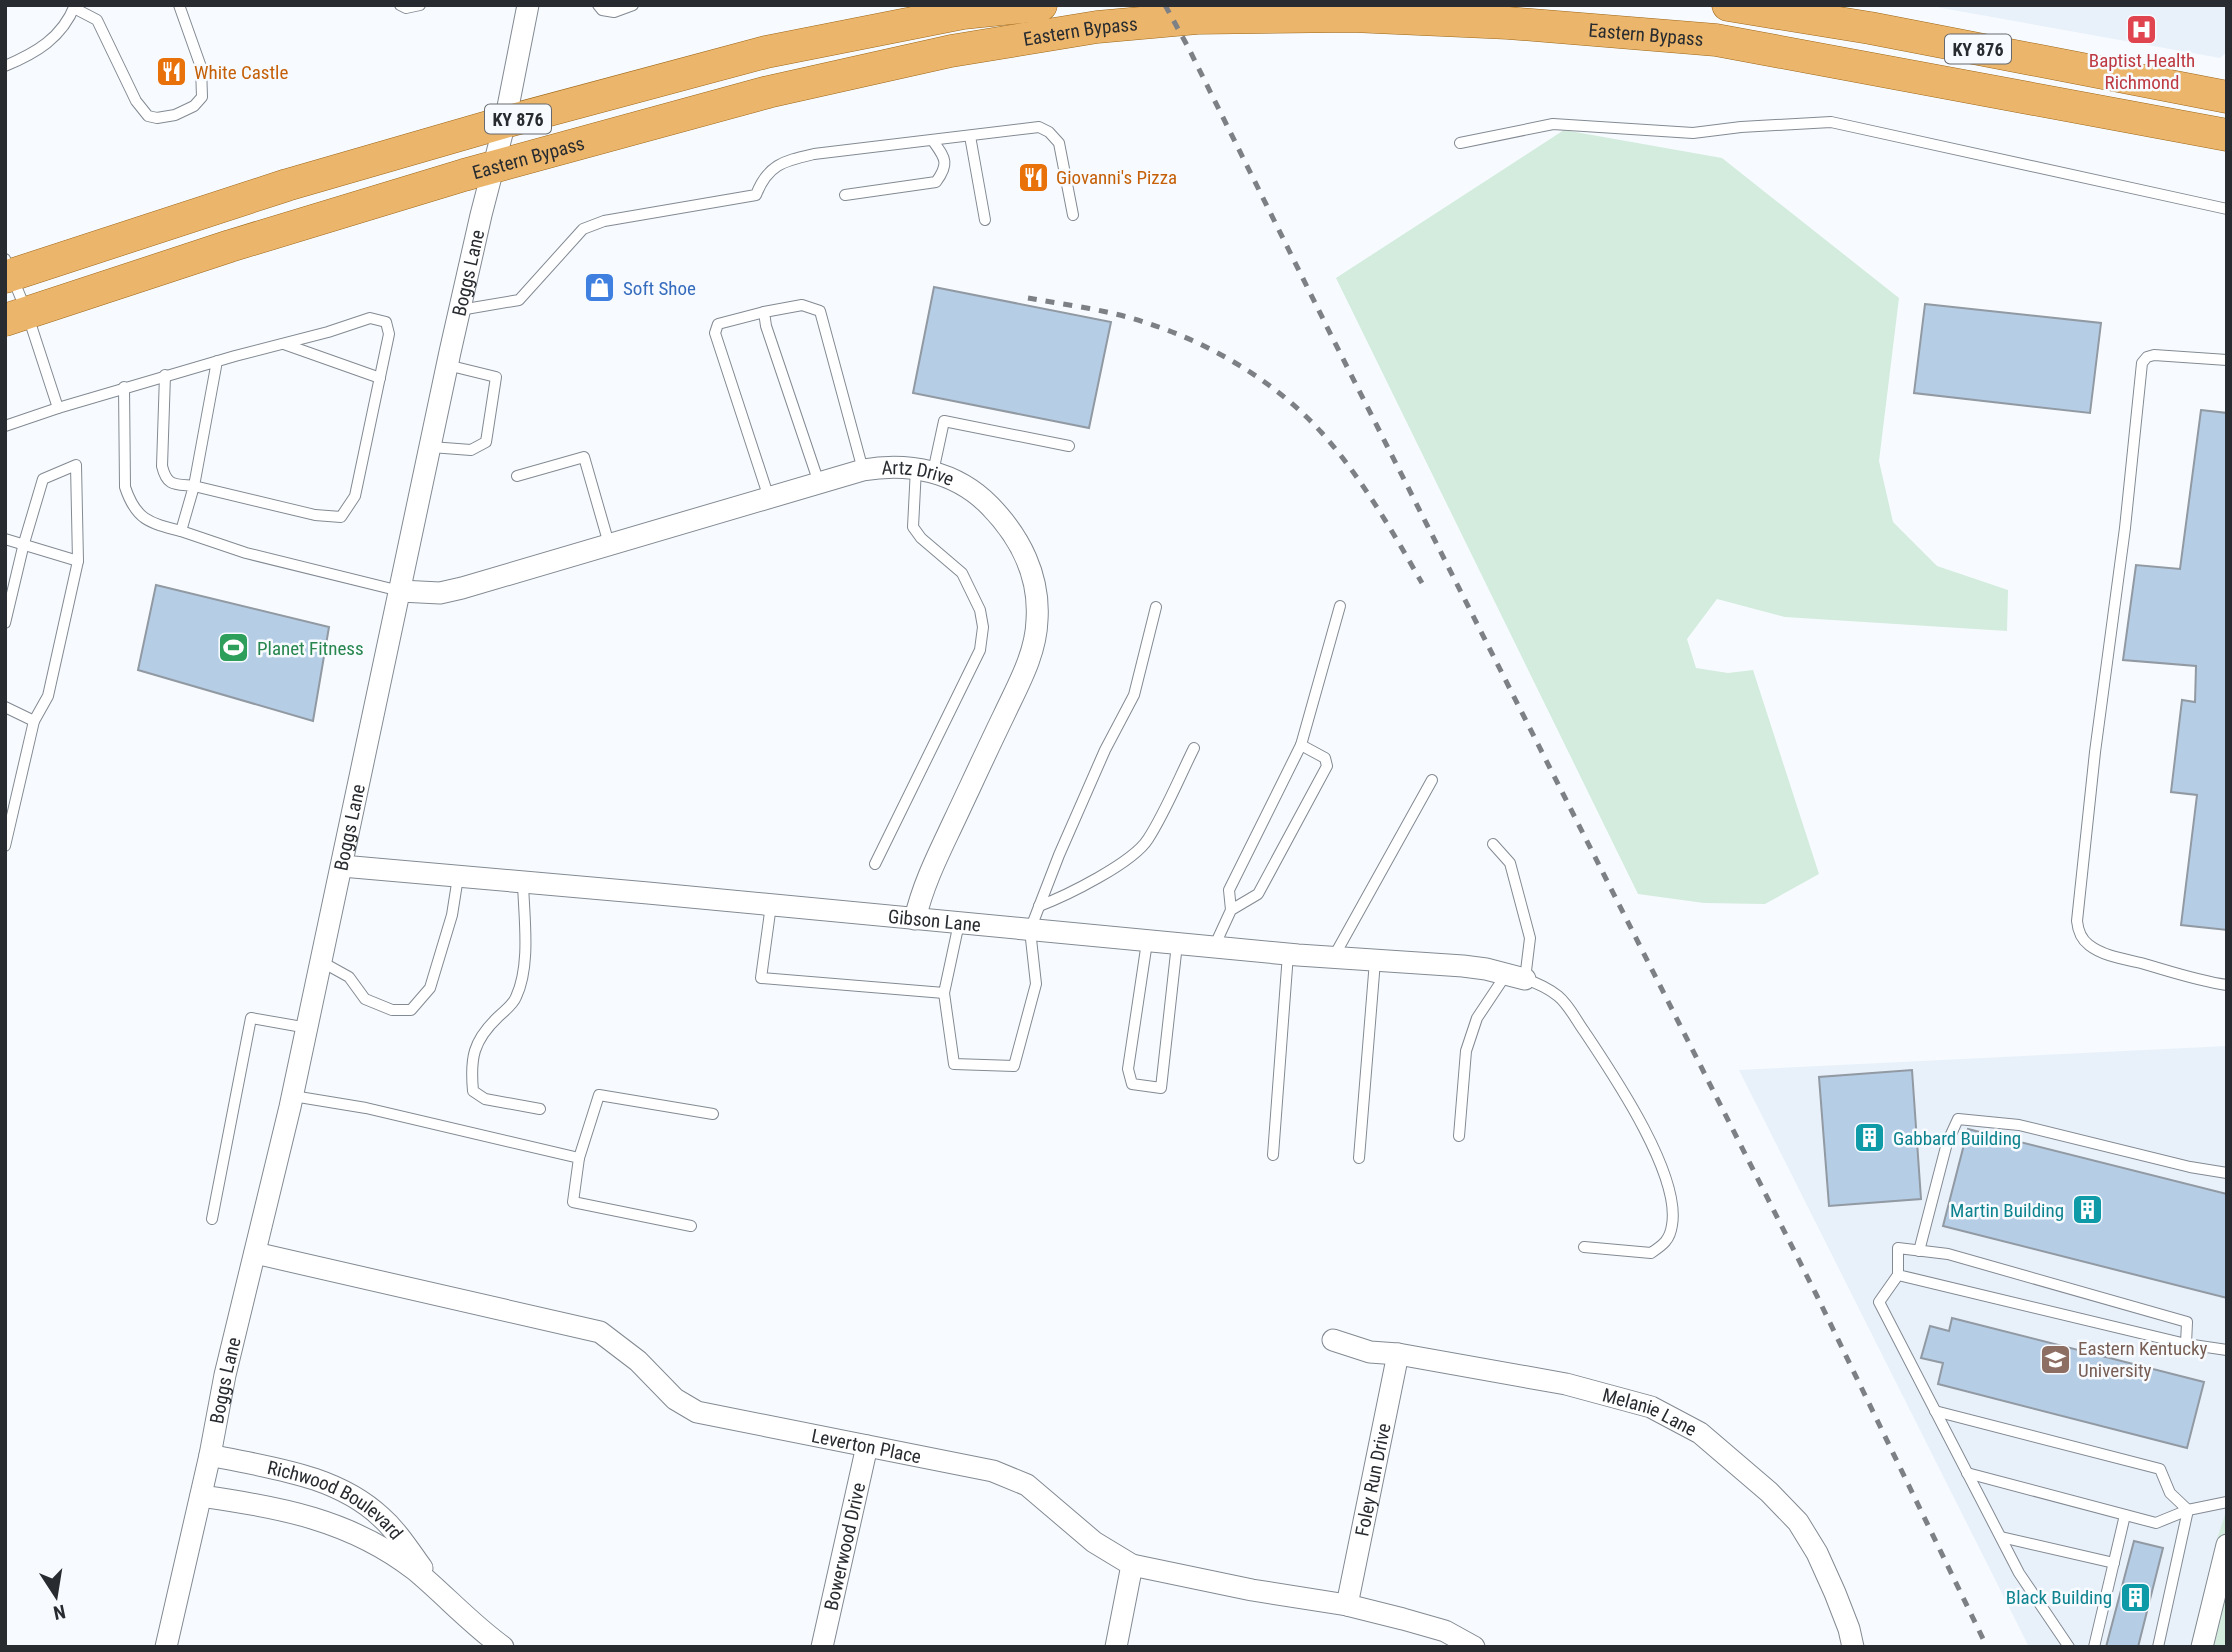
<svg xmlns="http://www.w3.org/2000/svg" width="2232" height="1652" viewBox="0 0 2232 1652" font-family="'Roboto Condensed',sans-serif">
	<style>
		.built { fill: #e8f0fa }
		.green { fill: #d3ecdd }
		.building { fill: #b6cde6; stroke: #9199a2; stroke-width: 2 }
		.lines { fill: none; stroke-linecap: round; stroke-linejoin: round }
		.lane-casing { stroke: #838a93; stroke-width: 12 }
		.street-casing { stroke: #838a93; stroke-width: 23 }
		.primary-casing { stroke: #9e6617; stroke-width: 33 }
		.lane { stroke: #fff; stroke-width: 10 }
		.street { stroke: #fff; stroke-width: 21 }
		.primary { stroke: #ebb66c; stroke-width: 32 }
		.rail { stroke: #7d8185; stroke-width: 5; stroke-dasharray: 9 9; stroke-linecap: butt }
		.labels { text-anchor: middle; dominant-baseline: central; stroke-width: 5; stroke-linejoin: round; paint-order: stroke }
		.shield { fill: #f7fbff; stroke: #66696d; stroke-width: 2 }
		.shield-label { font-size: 18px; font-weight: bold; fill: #282b2f }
		.street-label { font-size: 19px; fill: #282b2f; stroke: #f7fbff }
		.health-label { font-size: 19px; fill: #be3a42; stroke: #f7fbff }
		.food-label { font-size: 19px; fill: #c56008; stroke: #f7fbff; text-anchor: start }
		.shop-label { font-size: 19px; fill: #366cbe; stroke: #f7fbff; text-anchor: start }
		.leisure-label { font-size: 19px; fill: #27864d; stroke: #f7fbff; text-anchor: start }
		.culture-label { font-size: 19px; fill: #0d838f; stroke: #f7fbff; text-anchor: end }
		.education-label { font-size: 19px; fill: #785e54; stroke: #f7fbff; text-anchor: start }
	</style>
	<rect width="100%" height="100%" fill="#f7fbff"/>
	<!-- built -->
	<g class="built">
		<polygon points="1925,5 2227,5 2227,52 2220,58"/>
		<polygon points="2227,1046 2227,1647 2029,1647 1739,1070"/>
	</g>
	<!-- green -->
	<g class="green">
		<polygon points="1564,130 1722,158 1899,298 1879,461 1893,522 1937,566 2008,590 2007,631 1785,617 1717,599 1687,639 1696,668 1728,673 1753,670 1819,874 1765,904 1704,903 1638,894 1336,278"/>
		<polygon points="2227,1509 2227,1647 2190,1647 2217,1539"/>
	</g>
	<!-- building -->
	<g class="building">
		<polygon points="934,287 1111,322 1089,428 913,393"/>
		<polygon points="1925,304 2101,323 2090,413 1914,393"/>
		<polygon points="2201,410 2227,413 2227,930 2181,925 2197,795 2171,792 2182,700 2195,702 2196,666 2123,660 2136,565 2180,569"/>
		<polygon points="156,585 329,627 313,721 138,670"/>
		<polygon points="1912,1070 1921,1199 1829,1206 1819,1077"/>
		<polygon points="1968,1129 2227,1194 2227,1298 1943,1226"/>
		<polygon points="1952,1318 2204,1382 2187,1448 1938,1384 1943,1363 1921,1358 1930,1326 1949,1331"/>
		<polygon points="2134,1541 2163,1548 2138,1647 2106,1647"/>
	</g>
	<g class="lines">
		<defs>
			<g id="lane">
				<polyline points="400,5 406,8 420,5"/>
				<polyline points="598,5 602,10 614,12 633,5"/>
				<polyline points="74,8 97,20 136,101 148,116 157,118 175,115 194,106 202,97 201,67 179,5"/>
				<path d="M5 66C36 53 62 38 75 5"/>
				<polyline points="970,136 985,220"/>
				<polyline points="1460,143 1553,124 1693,133 1741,127 1831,122 2227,209"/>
				<path d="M845 195 936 182C950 163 945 158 933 141"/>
				<polyline points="5,259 27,313 58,408 5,426"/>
				<path d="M460 310 519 300 583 229 604 221 756 195C768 164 784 161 814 154L1039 127 1049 132 1059 143 1073 215"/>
				<polyline points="764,312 718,324 715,333 769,498"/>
				<polyline points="284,344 380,378"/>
				<path d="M2227 360 2154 355 2147 357 2142 363 2125 528 2095 752 2077 921C2078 931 2081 939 2089 945 2103 956 2124 959 2141 963 2169 971 2198 981 2227 985"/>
				<path d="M124 387 125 487C136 520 149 523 181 531L194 486C175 484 167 487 162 466L165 375"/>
				<polyline points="58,408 235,356 328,332 370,318 386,322 389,334 355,496 341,517 315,515 194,486 217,361"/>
				<polyline points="431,447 471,450 486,442 496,377 447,365"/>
				<polyline points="933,472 944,421 1069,446"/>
				<polyline points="517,476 584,457 609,544"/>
				<polyline points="819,483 766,326 764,312 802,305 820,311 863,470"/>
				<polyline points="181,531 246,553 400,591"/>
				<polyline points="5,539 78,561 48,696 34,721 5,846"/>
				<polyline points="5,623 24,543 43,479 76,465 78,561"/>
				<polyline points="5,707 34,721"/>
				<polyline points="1301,745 1340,606"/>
				<path d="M1493 844 1510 863 1530 938 1525 979C1537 983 1548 988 1558 996 1569 1005 1576 1020 1584 1031 1612 1073 1681 1174 1672 1225 1670 1240 1663 1245 1651 1253L1584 1247"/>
				<polyline points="875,864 980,650 983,627 980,610 962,573 921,538 913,527 916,468"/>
				<path d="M523 883C524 918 531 965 516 997 513 1005 504 1011 498 1017 473 1041 470 1058 473 1091L485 1099 540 1109"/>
				<polyline points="771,905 761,978 944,993 959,923"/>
				<path d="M1039 906C1066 896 1133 863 1148 839 1165 813 1180 776 1194 748"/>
				<polyline points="1147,942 1128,1069 1132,1084 1161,1088 1177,944"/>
				<polyline points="1214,947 1231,910 1229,890 1301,745 1325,758 1327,766 1258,894 1231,910"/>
				<polyline points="1333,958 1432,780"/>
				<polyline points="322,962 349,977 365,999 392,1010 411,1010 430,988 452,915 458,877"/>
				<polyline points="944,993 954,1064 1014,1066 1036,984 1030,930 1059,855 1105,750 1134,695 1156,607"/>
				<polyline points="293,1096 366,1108 579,1158 573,1202 691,1226"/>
				<polyline points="1459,1136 1466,1051 1477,1018 1507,973"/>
				<polyline points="1273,1155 1288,954"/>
				<polyline points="579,1158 599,1095 713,1114"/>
				<polyline points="1359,1158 1375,961"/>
				<polyline points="212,1219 251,1018 308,1028"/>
				<polyline points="1919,1251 1947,1143 1958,1119 2019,1125 2190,1167 2227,1173"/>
				<polyline points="1898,1275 1879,1302 2019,1573 2069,1647"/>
				<polyline points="2186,1344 2187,1322 1948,1254 1898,1248 1898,1275 2186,1344 2227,1350"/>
				<polyline points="1935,1411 2160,1469 2170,1493 2188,1510 2156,1523 1967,1473"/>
				<polyline points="2001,1537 2114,1563"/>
				<polyline points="2094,1647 2125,1515"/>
				<polyline points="2158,1647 2188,1510 2227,1502"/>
			</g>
			<g id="street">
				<path id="s1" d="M400 591 440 593 462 588 863 470C909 462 956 471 990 506 1020 537 1040 576 1037 620 1036 654 1018 685 1004 715 987 750 971 785 954 821 939 853 923 884 915 919"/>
				<path id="s2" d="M342 866 648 893 1298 955 1463 966 1486 969 1525 979"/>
				<path id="s3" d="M255 1253 600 1332 638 1361 675 1399 697 1412 993 1471 1027 1485 1094 1542 1132 1565 1252 1590 1347 1605 1403 1619 1445 1631 1474 1647"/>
				<path id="s4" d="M1333 1340 1370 1352 1398 1354 1566 1384 1651 1407 1700 1433 1769 1492 1798 1522 1817 1553 1835 1593 1849 1629 1853 1647"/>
				<path id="s5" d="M210 1455C269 1468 335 1474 381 1517 397 1531 409 1550 422 1568"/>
				<path d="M201 1496C279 1507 351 1520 415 1570 445 1595 471 1624 503 1647"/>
				<path id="s6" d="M1347 1605 1398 1354"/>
				<path id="s7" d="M166 1647 210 1455 225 1375 290 1107 450 352 481 215 505 122 528 5"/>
				<path id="s8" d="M822 1647 867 1446"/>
				<polyline points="1116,1647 1132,1565"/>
				<polyline points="2202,1647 2227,1545"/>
			</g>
			<g id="primary">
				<polyline points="1728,5 1870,28 2227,97"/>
				<polyline points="5,277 287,185 505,122 766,52 963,13 1041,5"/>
				<path id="s9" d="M5 320 230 246 464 175 768 92 951 51 1097 27 1197 18 1352 16 1508 23 1716 40 2227 135"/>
			</g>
		</defs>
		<!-- lane casing -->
		<use href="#lane" class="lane-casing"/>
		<!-- street casing -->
		<use href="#street" class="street-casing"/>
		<!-- primary casing -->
		<use href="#primary" class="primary-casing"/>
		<!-- lane -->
		<use href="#lane" class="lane"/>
		<!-- street -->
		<use href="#street" class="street"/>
		<!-- primary -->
		<use href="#primary" class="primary"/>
		<!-- rail -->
		<g class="rail">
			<polyline points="1165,5 1188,47 1333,339 1816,1294 1987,1647"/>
			<path d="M1028 298C1067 305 1109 310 1147 323 1212 344 1276 382 1322 433 1362 478 1392 531 1422 583"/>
		</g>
	</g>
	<!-- icons -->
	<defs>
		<symbol id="hospital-square" viewBox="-11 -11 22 22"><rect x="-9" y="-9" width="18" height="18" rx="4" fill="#e0444e" stroke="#f7fbff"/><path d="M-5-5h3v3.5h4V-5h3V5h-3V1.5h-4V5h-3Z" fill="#fff"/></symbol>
		<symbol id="restaurant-square" viewBox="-11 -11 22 22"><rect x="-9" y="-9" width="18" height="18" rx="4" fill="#e8710a" stroke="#f7fbff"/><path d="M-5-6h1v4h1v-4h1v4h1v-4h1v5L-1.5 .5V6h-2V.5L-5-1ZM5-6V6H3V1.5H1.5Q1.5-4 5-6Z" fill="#fff"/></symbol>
		<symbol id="shop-square" viewBox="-11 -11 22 22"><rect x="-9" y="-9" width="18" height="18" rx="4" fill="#3f7fe0" stroke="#f7fbff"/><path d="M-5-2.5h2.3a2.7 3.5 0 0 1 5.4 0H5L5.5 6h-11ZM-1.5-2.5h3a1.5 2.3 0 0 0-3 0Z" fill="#fff"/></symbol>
		<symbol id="stadium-square" viewBox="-11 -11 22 22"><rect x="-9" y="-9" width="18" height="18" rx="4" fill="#2e9e5b" stroke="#f7fbff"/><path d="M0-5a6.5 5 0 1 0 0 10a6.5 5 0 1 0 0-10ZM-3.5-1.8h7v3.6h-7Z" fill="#fff"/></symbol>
		<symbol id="building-square" viewBox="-11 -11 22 22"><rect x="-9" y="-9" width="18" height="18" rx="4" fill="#0f9aa8" stroke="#f7fbff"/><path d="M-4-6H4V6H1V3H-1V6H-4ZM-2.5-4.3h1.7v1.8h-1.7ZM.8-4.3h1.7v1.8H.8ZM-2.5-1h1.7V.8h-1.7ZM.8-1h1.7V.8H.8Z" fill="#fff"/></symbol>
		<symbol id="university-square" viewBox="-11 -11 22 22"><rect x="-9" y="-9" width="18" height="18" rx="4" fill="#8d6e63" stroke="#f7fbff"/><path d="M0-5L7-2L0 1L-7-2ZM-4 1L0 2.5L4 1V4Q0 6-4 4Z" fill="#fff"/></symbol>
	</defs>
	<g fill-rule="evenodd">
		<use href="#hospital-square" x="2124" y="12" width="35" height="35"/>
		<use href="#restaurant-square" x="154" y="54" width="35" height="35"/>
		<use href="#restaurant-square" x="1016" y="160" width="35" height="35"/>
		<use href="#shop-square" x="582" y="270" width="35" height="35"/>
		<use href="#stadium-square" x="216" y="630" width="35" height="35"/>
		<use href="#building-square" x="1852" y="1120" width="35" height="35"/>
		<use href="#building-square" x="2070" y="1192" width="35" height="35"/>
		<use href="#university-square" x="2038" y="1342" width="35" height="35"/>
		<use href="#building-square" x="2118" y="1580" width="35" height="35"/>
	</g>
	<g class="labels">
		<!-- shield labels -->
		<g class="shield">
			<rect x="1945" y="34.5" width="66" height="29" rx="5"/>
			<rect x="485" y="104.5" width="66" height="29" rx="5"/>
		</g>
		<g class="shield-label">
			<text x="1978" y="49">KY 876</text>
			<text x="518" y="119">KY 876</text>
		</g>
		<!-- street labels -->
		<g class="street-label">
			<text stroke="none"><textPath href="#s9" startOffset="1115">Eastern Bypass</textPath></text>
			<text stroke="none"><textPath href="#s9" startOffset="1682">Eastern Bypass</textPath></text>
			<text stroke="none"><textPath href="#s9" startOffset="548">Eastern Bypass</textPath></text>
			<text stroke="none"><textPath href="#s7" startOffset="1407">Boggs Lane</textPath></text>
			<text stroke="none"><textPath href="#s1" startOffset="536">Artz Drive</textPath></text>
			<text stroke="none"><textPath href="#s7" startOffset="840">Boggs Lane</textPath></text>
			<text stroke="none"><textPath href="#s2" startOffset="595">Gibson Lane</textPath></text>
			<text stroke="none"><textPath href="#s7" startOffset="273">Boggs Lane</textPath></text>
			<text stroke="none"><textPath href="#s4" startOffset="326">Melanie Lane</textPath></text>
			<text stroke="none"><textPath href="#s3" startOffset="653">Leverton Place</textPath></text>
			<text stroke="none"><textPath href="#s6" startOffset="128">Foley Run Drive</textPath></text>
			<text stroke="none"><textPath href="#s5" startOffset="135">Richwood Boulevard</textPath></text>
			<text stroke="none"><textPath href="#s8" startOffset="103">Bowerwood Drive</textPath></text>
		</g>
		<!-- health labels -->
		<g class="health-label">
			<text x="2142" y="60">Baptist Health<tspan x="2142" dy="22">Richmond</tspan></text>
		</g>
		<!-- food labels -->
		<g class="food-label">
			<text x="194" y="72">White Castle</text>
			<text x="1056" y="177">Giovanni's Pizza</text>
		</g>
		<!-- shop labels -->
		<g class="shop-label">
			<text x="623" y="288">Soft Shoe</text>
		</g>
		<!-- leisure labels -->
		<g class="leisure-label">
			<text x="257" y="648">Planet Fitness</text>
		</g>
		<!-- culture labels -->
		<g class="culture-label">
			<text x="1893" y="1138" text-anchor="start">Gabbard Building</text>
			<text x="2064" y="1210">Martin Building</text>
			<text x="2112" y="1597">Black Building</text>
		</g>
		<!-- education labels -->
		<g class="education-label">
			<text x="2078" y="1348">Eastern Kentucky<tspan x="2078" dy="22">University</tspan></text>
		</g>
	</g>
	<!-- border -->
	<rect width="2232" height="1652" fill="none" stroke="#282b2f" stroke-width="14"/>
	<!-- north arrow -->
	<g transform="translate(56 1596) rotate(168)" stroke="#f7fbff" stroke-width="5" paint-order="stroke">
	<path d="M0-5L12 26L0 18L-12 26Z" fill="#282b2f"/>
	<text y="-10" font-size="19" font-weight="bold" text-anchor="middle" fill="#282b2f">N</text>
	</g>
</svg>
